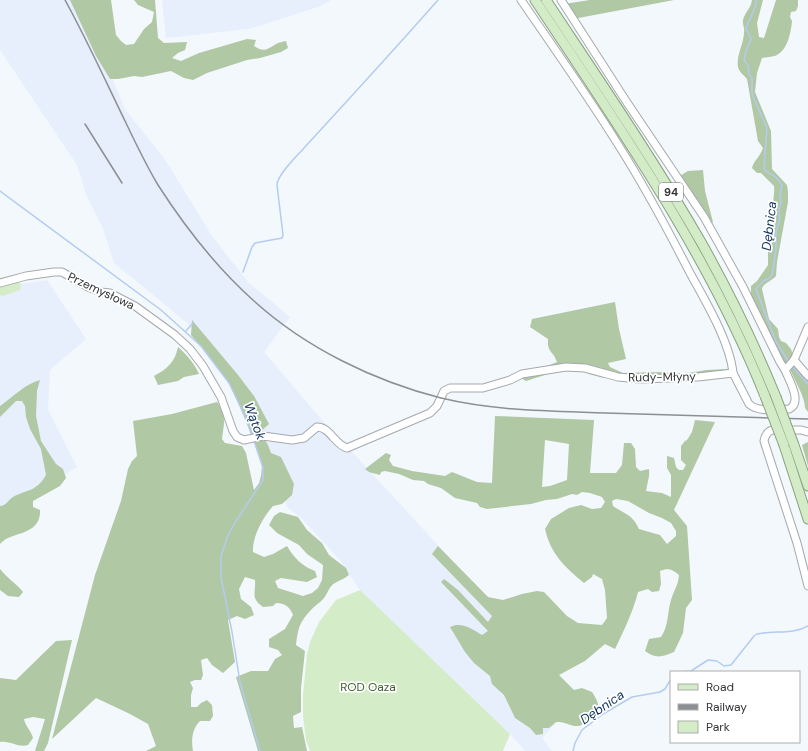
<svg xmlns="http://www.w3.org/2000/svg" width="808" height="751" viewBox="0 0 808 751" font-family="'DM Sans',sans-serif">
	<style>
		.built { fill: #e6effb }
		.green { fill: #d5ecc9 }
		.forest { fill: #b0c8a4; fill-rule: evenodd }
		.lines { fill: none; stroke-linecap: round; stroke-linejoin: round }
		.stream { stroke: #b3ccef; stroke-width: 1.5 }
		.minor-casing { stroke: #a5a9ae; stroke-width: 9 }
		.major-casing { stroke: #87a27c; stroke-width: 11 }
		.minor { stroke: #fff; stroke-width: 7 }
		.major { stroke: #d3ebc7; stroke-width: 9 }
		.rail { stroke: #8c8f93; stroke-width: 1.5 }
		.major-bridge-casing { stroke: #87a27c; stroke-width: 11; stroke-linecap: butt }
		.major-bridge { stroke: #d3ebc7; stroke-width: 9 }
		.labels { text-anchor: middle; dominant-baseline: central; stroke-width: 3.5; stroke-linejoin: round; paint-order: stroke }
		.shield { fill: #fff; stroke: #707172; stroke-width: 1 }
		.shield-label { font-size: 11px; font-weight: bold; fill: #323436 }
		.street-label { font-size: 12px; fill: #323436; stroke: #fff }
		.park-label { font-size: 12px; fill: #40602e; stroke: #fff }
		.water-label { font-size: 13px; font-style: italic; fill: #0e305a; stroke: #fff }
	</style>
	<rect width="100%" height="100%" fill="#f3f8fd"/>
	<!-- built -->
	<g class="built">
		<polygon points="0,0 79,0 125,109 166,161 212,236 248,282 290,317 264,352 316,413 558,675 581,697 542,738 552,751 525,751 510,734 360,590 339,559 301,518 287,507 280,488 276,467 262,431 235,376 186,322 114,263 103,229 86,194 77,165 0,50"/>
		<polygon points="162,0 331,0 321,6 249,29 166,38"/>
		<polygon points="47,280 86,339 50,370 48,410 77,467 8,510 0,512 0,287"/>
	</g>
	<!-- green -->
	<g class="green">
		<polygon points="18,282 21,284 20,290 3,296 0,295 0,286"/>
		<polygon points="360,590 510,734 503,751 310,751 306,740 303,717 303,695 307,654 310,642 319,622 336,600"/>
	</g>
	<!-- forest -->
	<g class="forest">
		<path d="M70 0H111L116 35 121 41 126 45 134 44 144 29 152 22 154 12 138 5 134 0H155L158 38 164 43 187 42 185 50 178 53 172 58 181 61 199 53 247 39 256 40 254 46C265 53 267 49 276 44 279 42 283 42 286 41L288 48 281 52 260 58 247 60 207 73 193 80 184 78 171 71 142 77 134 76 118 79H110L96 56Z"/>
		<polygon points="590,0 674,0 573,19 564,4"/>
		<path d="M752 0H763L757 23 759 37 764 38 776 0H798V6L796 11 791 12 790 17 792 21C791 32 788 49 777 55 773 57 766 57 762 58L757 73 755 92 771 131 772 169 787 185 788 192V202L777 262 776 276C772 281 763 283 762 289L769 319 778 329 779 337 781 341 786 343 791 349 793 355 786 363 783 362 751 296V286L757 281 768 265V242L771 232 769 219 774 209C772 201 775 194 774 186L761 173H757L752 168C754 160 760 157 763 148L758 141 747 79C744 75 739 72 738 67 736 55 744 44 744 32 745 28 742 24 743 20 745 12 751 8 752 0Z"/>
		<polygon points="703,170 705,191 713,222 709,225 678,177 688,171"/>
		<path d="M615 302 619 329 626 359 608 363 610 367 623 373 658 372 683 374 706 370 728 369V373C694 378 659 386 625 382L622 378 609 374 606 378C595 377 586 372 575 370 560 368 540 377 526 381L519 377 557 362C553 350 547 353 548 339L530 327 532 319Z"/>
		<path d="M192 320 238 375 254 396 269 424 260 432 268 445 271 453 281 457 294 484 292 495 282 504 273 506C263 517 252 537 253 552L264 557 273 554 287 546C294 558 302 566 315 571L317 577 307 582 281 578 275 581 278 588 303 596 312 593 318 588 322 580 323 565 307 554 299 545 277 533 269 525 274 516 280 512 298 517 307 530 322 543 329 555 346 568 349 575C344 579 340 580 335 583 329 586 328 593 324 598 320 603 314 606 310 611 299 623 298 629 296 645L305 651 301 688V712L293 716 294 728 302 727 307 751H258L236 677 251 671H268L275 659 282 655 278 650 269 647V639L285 629 293 615C290 607 285 603 276 603L273 606 263 607C250 598 256 593 255 580L245 577 239 589 241 599 251 607 254 615 245 619 237 616 228 620 235 662 223 673 212 665 207 658 201 660 203 675 201 680H195L190 682 193 688 191 695V707H197L201 703 207 700 212 705 213 716 210 721H200C192 729 191 740 193 751H146L156 746 148 724 130 714 96 698 52 739 95 575 121 501 128 469 132 461 137 456 133 421 172 414 217 402C227 416 224 423 222 439L225 443 242 446 246 453 254 490 259 483 261 476 262 465 261 460 253 438 230 384 204 350 191 335Z"/>
		<path d="M178 347C187 355 194 363 199 374L184 377 178 381 158 385 154 376C167 369 175 362 178 347Z"/>
		<path d="M796 365 808 379V412L805 408C805 396 794 380 790 369Z"/>
		<path d="M40 380 37 391 36 416 41 441 56 464 63 469 66 478 60 486 33 501V507L40 510C41 531 22 532 8 538 5 539 2 542 0 544V506C6 506 8 500 13 497 28 489 36 492 46 475L41 449 30 429 26 417 25 406 22 401H16L0 417V406C13 397 25 384 40 380Z"/>
		<path d="M495 416 594 420 590 473H616L622 465 624 443H631L635 449 636 467 640 471 649 469C650 477 647 484 646 491L662 493 671 497V475L667 468V456L674 458 676 467 679 470H683L686 465 681 460V446L685 441 687 440 692 432 695 420 715 422 674 510 687 526 692 600 686 608 683 633 674 652C662 657 656 659 645 651L649 639 661 637C669 625 667 613 671 600 674 590 678 586 679 575 672 569 668 568 660 571L661 584 659 591 652 592 648 589 638 592C633 612 624 630 615 649L605 644 585 661 559 675 574 690 582 688 592 692C594 695 597 700 598 704 599 715 585 727 574 726 566 724 565 722 556 722L549 728H543V734L536 735 530 728 515 718 504 695 492 684 490 676 474 663 465 652 450 627C461 621 473 629 482 635L488 631 441 582 444 579 458 590 488 622 492 616 432 554 438 546 488 597 503 600 522 594 537 591 544 592 567 616 578 623 602 625 607 618 605 590 602 579 593 574 592 577 584 583C565 567 551 555 545 529L551 519 569 508 581 505 592 509 601 508 605 502 602 497 590 493 582 492 577 495 572 494 557 499 546 500 531 504 487 509 480 507 477 503 455 498 441 488 428 484 424 481 413 480 399 474 385 471 381 472 380 475 369 472 365 469 386 453 391 455 389 460 393 466 412 471 445 476 452 472 477 482 492 483ZM545 440 569 444 567 480 550 486 542 487ZM616 499 628 501 649 513 662 518 671 523 676 531V536L667 544 660 535 639 529C633 515 625 514 613 506L612 501Z"/>
		<polygon points="808,442 808,466 802,445"/>
		<path d="M0 569C8 579 16 583 23 592L19 597 8 596 0 590Z"/>
		<path d="M72 640 48 743 44 751H35L45 719 33 717 24 719C25 726 31 730 33 738L28 745C18 748 10 740 0 742V678L16 680 56 641Z"/>
	</g>
	<g class="lines">
		<!-- stream -->
		<g class="stream">
			<path d="M756 0V5L746 28 751 39 746 51 744 60 748 65 749 74 752 78V94L767 128 764 169C771 177 776 173 782 186L780 194 781 203 779 210 780 219 776 232V250L772 275 768 279 763 281 761 284 757 287 756 289 776 342 789 362"/>
			<polyline points="0,191 161,310 201,346 229,383 245,416 252,436"/>
			<path d="M243 272 252 247 255 243 282 238 283 235 277 185C277 175 297 156 304 148 349 99 394 50 438 0"/>
			<polyline points="186,331 193,323"/>
			<polyline points="792,366 808,384"/>
			<polyline points="254,441 263,468 263,480 236,521 228,535 221,556 221,577 232,632 240,682 260,751"/>
			<path d="M678 672 691 671 708 660 717 661 724 666 731 665 754 636 757 634C774 630 793 635 808 626"/>
			<polyline points="573,751 575,743 582,730 603,714 632,697 660,692 665,689 671,679"/>
		</g>
		<defs>
			<g id="minor">
				<path d="M521 0C554 48 588 96 619 146 645 187 668 230 690 273 705 300 730 342 733 373"/>
				<polyline points="561,0 626,101 704,217 743,287 780,362 785,370"/>
				<path d="M0 283 26 276 54 272H62L88 287 101 292 110 293 135 306 175 335 190 349 203 366 221 397 233 431 237 437 244 440 263 436 292 440 304 438 317 427C330 427 335 445 347 448L430 413 437 406 444 391 450 388H483L510 380 522 374 566 367 585 368 618 377 639 379 698 377 733 373 749 404C759 413 776 409 789 409 803 403 789 380 785 370L794 360 808 327"/>
				<polyline points="794,360 808,376"/>
				<path d="M808 432 801 430H772C767 432 765 435 764 441L797 543 808 586"/>
			</g>
			<g id="major">
				<path d="M535 0C619 127 708 253 765 396"/>
				<path d="M546 0C599 80 653 159 701 242 729 292 754 343 776 397"/>
				<polyline points="784,445 808,519"/>
				<polyline points="794,445 808,486"/>
			</g>
		</defs>
		<!-- minor casing -->
		<use href="#minor" class="minor-casing"/>
		<!-- major casing -->
		<use href="#major" class="major-casing"/>
		<!-- minor -->
		<use href="#minor" class="minor"/>
		<!-- major -->
		<use href="#major" class="major"/>
		<!-- rail -->
		<g class="rail">
			<path d="M65 0C87 40 106 82 126 123 136 144 146 165 158 185 185 227 217 268 254 301 306 348 374 381 441 398 495 411 551 411 605 413 673 415 740 417 808 419"/>
			<polyline points="85,124 122,183"/>
		</g>
		<defs>
			<g id="major-bridge">
				<polyline points="765,396 784,445"/>
				<polyline points="776,397 794,445"/>
			</g>
		</defs>
		<!-- major-bridge casing -->
		<use href="#major-bridge" class="major-bridge-casing"/>
		<!-- major-bridge -->
		<use href="#major-bridge" class="major-bridge"/>
	</g>
	<g class="labels">
		<!-- shield labels -->
		<rect class="shield" x="659" y="183" width="24" height="18" rx="3"/>
		<g class="shield-label">
			<text x="671" y="192">94</text>
		</g>
		<!-- street labels -->
		<g class="street-label">
			<text transform="translate(101 291) rotate(25)">Przemysłowa</text>
			<text transform="translate(662 377) rotate(-1)">Rudy-Młyny</text>
		</g>
		<!-- park labels -->
		<g class="park-label">
			<text x="368" y="687">ROD Oaza</text>
		</g>
		<!-- water labels -->
		<g class="water-label">
			<text transform="translate(769 226) rotate(-83)">Dębnica</text>
			<text transform="translate(255 421) rotate(69)">Wątok</text>
			<text transform="translate(602 707) rotate(-34)">Dębnica</text>
		</g>
	</g>
	<!-- legend -->
	<rect x="670" y="671" width="130" height="72" fill="#ffffff" stroke="#adaeaf"/>
	<rect x="678" y="684" width="20" height="6" fill="#d3ebc7" stroke="#adaeaf"/>
	<text x="706" y="691" font-size="12" fill="#323436">Road</text>
	<rect x="678" y="704" width="20" height="6" fill="#8c8f93" stroke="#adaeaf"/>
	<text x="706" y="711" font-size="12" fill="#323436">Railway</text>
	<rect x="678" y="721" width="20" height="12" fill="#d5ecc9" stroke="#adaeaf"/>
	<text x="706" y="731" font-size="12" fill="#323436">Park</text>
</svg>
